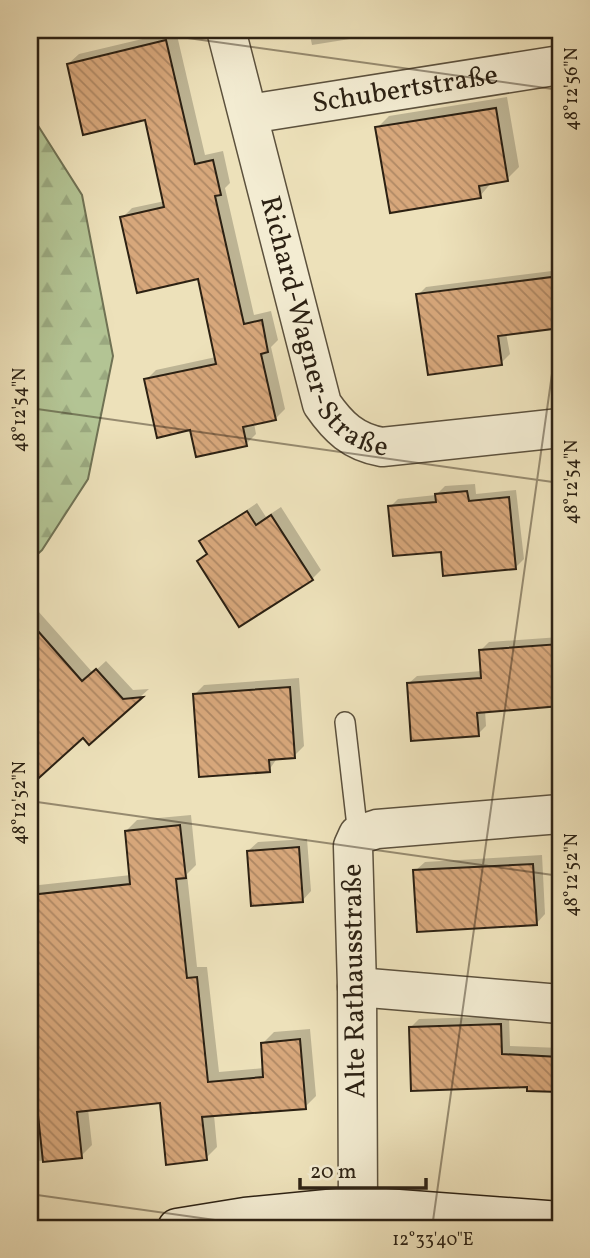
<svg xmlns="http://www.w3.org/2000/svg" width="590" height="1258" viewBox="0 0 590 1258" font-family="Vollkorn,serif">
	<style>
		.forest { fill: url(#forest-firs); stroke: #707254; stroke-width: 2 }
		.shadow { fill: #0003 }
		.building { fill: url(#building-back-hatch); stroke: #2c2113; stroke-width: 2 }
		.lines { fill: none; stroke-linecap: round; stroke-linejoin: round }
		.lane-casing { stroke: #5c513d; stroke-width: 22 }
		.street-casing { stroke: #5c513d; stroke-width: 41 }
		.secondary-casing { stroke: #2c2113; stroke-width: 41 }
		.lane { stroke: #f3ecd2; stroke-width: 19 }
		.street { stroke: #f3ecd2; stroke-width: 38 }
		.secondary { stroke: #f3ecd2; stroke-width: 38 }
		.ticks { fill: none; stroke: #2c2113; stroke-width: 2; stroke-opacity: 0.45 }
		.labels { text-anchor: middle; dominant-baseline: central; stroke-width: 5; stroke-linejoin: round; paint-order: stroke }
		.street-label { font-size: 28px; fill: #2c2113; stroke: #f3ecd2 }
		.neatline { fill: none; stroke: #2c2113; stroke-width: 2.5 }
		.ticks-label { font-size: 18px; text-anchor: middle; fill: #2c2113 }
	</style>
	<defs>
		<pattern id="forest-firs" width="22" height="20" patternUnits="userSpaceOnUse" patternTransform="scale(1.75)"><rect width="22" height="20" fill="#b3c494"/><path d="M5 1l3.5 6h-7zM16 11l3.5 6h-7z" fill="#9aa87f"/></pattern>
		<pattern id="building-back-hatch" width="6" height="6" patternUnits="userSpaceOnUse" patternTransform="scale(1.75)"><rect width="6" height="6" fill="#d7a77b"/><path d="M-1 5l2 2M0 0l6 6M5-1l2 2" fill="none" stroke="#af8864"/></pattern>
	</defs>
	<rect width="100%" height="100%" fill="#ede1ba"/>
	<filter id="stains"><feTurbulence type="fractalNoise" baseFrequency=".00286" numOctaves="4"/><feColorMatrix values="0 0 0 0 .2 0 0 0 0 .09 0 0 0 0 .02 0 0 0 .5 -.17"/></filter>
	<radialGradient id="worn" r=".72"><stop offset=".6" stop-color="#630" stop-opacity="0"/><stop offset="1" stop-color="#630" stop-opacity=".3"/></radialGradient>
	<!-- forest -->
	<polygon class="forest" points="30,113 82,195 113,356 88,479 42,550 30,561"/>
	<!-- shadow -->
	<g class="shadow">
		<polygon points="309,30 380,30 375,35 312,45"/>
		<polygon points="176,31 205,155 223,151 230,183 225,188 254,315 271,311 278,340 271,347 285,409 275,419 254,423 256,434 246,444 146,380 156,370 216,357 200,277 122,218 132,208 165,201 146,118 68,64 79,54"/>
		<polygon points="507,97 519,167 507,179 492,182 480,196 377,128 389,116"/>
		<polygon points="560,270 560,326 506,333 510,354 501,363 418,295 426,287"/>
		<polygon points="475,484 476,494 516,490 524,559 516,567 442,550 390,507 398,499 436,495 445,486"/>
		<polygon points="257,503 266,517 281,507 321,570 312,579 199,561 208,552 201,541"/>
		<polygon points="30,602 93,673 106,661 133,690 149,689 89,742 83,736 30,784"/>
		<polygon points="560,637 560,705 485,710 486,726 478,734 408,684 417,676 482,671 481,650 489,642"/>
		<polygon points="299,678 304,746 294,756 278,757 269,770 195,694 204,685"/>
		<polygon points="191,815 196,865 187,874 197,967 207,967 219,1072 264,1068 263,1043 274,1032 310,1029 316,1096 305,1107 214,1115 217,1147 206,1158 161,1101 88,1109 92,1145 81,1156 30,1162 30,886 131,875 126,831 137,820"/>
		<polygon points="307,839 311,891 302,901 248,851 258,842"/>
		<polygon points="542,855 545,914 536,924 415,871 425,862"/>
		<polygon points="509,1016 510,1046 560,1048 560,1091 529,1089 529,1086 411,1027 419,1019"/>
	</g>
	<!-- building -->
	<g class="building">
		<polygon points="166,40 195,164 213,160 221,195 215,196 244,324 262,320 268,352 261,354 276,420 243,427 247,446 196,457 190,430 157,438 144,379 216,364 198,279 137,293 120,217 164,207 145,120 83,135 67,64"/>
		<polygon points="496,108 508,181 479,186 481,198 390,213 375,127"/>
		<polygon points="560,276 560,328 498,336 502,365 428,375 416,294"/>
		<polygon points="467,491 469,501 509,497 516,569 443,576 441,552 393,556 388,506 436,502 435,494"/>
		<polygon points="247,511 256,525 271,515 313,580 239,627 197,561 207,554 199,541"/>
		<polygon points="30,622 82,681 96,669 123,699 143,697 89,745 83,738 30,786"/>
		<polygon points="560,644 560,706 477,713 479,736 411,741 407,683 481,678 479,650"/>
		<polygon points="290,687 295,758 269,760 270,772 199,777 193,694"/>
		<polygon points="180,825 186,878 176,879 187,978 197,977 208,1082 263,1077 261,1043 300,1039 306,1109 202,1117 207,1160 166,1165 160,1103 77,1112 82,1158 43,1162 30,1040 30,895 130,884 125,831"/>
		<polygon points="299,847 303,902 251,906 247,851"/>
		<polygon points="533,864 537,925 417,932 413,870"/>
		<polygon points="501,1024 502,1054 560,1057 560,1092 527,1091 527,1087 411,1091 409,1027"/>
	</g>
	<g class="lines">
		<defs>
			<polyline id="lane" points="345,722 358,835"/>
			<g id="street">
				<path id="s1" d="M226 30 322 404C338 427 353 442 382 447L560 428"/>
				<path id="s2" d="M249 114 560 65"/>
				<polyline points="357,987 560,1004"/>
				<polyline points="358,1206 357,987 353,846 358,835 377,829 560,814"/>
			</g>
			<polyline id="secondary" points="177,1228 245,1217 358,1206 560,1221"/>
		</defs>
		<!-- lane casing -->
		<use href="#lane" class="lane-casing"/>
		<!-- street casing -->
		<use href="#street" class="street-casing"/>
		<!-- secondary casing -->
		<use href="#secondary" class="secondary-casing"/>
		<!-- lane -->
		<use href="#lane" class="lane"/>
		<!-- street -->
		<use href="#street" class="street"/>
		<!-- secondary -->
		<use href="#secondary" class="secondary"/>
	</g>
	<!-- ticks -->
	<path class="ticks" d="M130 30 560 90M30 408 560 483M30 801 560 876M30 1194 272 1228M432 1228 560 317"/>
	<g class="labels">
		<!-- street labels -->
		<g class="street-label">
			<text stroke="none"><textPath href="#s2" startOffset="158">Schubertstraße</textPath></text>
			<text stroke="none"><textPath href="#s1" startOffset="320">Richard-Wagner-Straße</textPath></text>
			<text transform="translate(355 981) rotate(-91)">Alte Rathausstraße</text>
		</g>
	</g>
	<!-- margin -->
	<rect width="590" height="1258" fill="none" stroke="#ede1ba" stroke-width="77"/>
	<!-- scale -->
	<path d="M300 1178v10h126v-10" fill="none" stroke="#2c2113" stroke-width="3.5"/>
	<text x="310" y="1178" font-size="21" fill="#2c2113" stroke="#f3ecd2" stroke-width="5" paint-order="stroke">20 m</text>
	<rect x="38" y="38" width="514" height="1182" class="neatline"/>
	<g class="ticks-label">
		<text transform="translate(571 89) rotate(-90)" y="6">48°12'56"N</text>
		<text transform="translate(19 410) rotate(-90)" y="6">48°12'54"N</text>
		<text transform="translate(571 482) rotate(-90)" y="6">48°12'54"N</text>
		<text transform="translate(19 803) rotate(-90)" y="6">48°12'52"N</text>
		<text transform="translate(571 875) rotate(-90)" y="6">48°12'52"N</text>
		<text x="433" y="1245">12°33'40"E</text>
	</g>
	<rect width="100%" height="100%" filter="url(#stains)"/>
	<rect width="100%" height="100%" fill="url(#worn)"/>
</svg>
